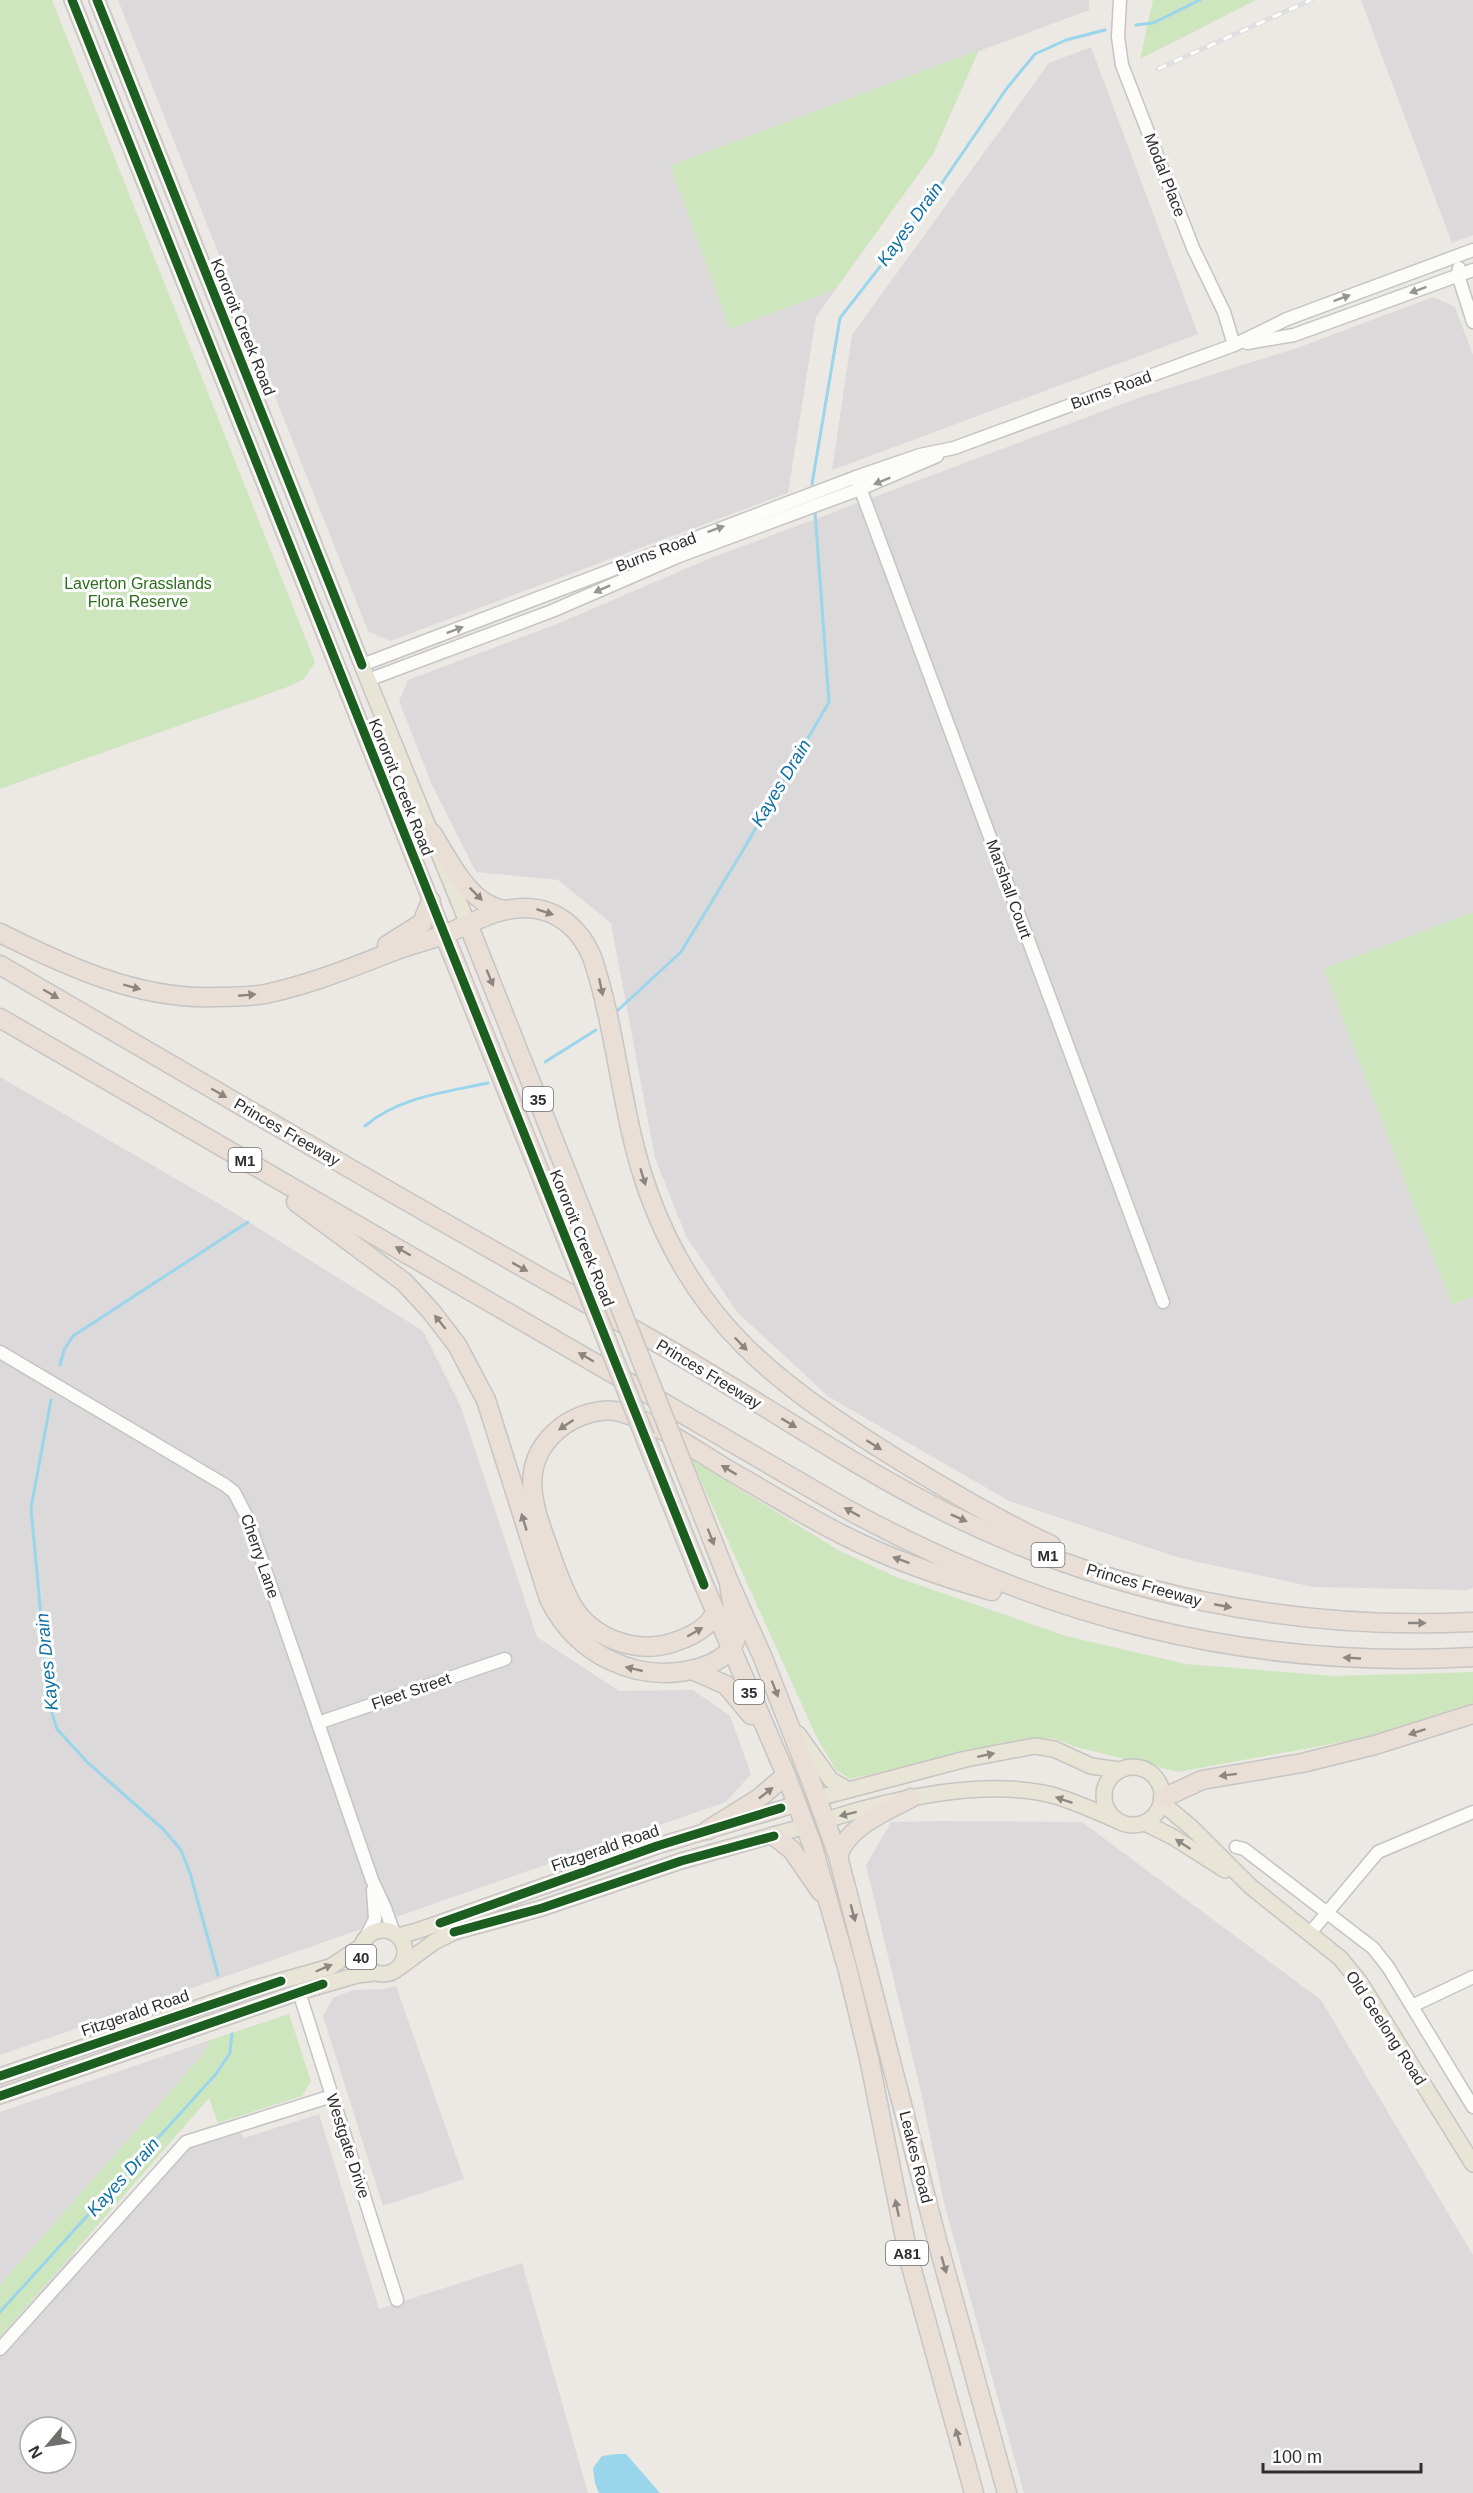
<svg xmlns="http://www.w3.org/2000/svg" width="1473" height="2493" viewBox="0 0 1473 2493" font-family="Arial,sans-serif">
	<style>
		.industrial { fill: #dcd9db; fill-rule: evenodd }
		.green { fill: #cee6be }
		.water { fill: #99d6ec }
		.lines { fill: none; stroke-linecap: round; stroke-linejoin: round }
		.stream { stroke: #99d6ec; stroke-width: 3 }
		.minor-casing { stroke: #c5c4c5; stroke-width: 15 }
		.major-casing { stroke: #c6c5c4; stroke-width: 18 }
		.highway-casing { stroke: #c6c5c4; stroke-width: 21 }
		.minor { stroke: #fcfcfb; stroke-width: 12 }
		.major { stroke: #e8e4d6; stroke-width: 15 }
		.highway { stroke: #eadfd6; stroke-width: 18 }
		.rail-casing { stroke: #dfdfe1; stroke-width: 5 }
		.rail { stroke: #fff; stroke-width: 3; stroke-dasharray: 9; stroke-linecap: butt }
		.highway-bridge-casing { stroke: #c6c5c4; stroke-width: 21; stroke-linecap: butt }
		.highway-bridge { stroke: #eadfd6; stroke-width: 18 }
		.cycleway-casing { stroke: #fff; stroke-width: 13 }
		.cycleway { stroke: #1b5e20; stroke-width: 9 }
		.oneway { fill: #959594 }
		.oneway2 { fill: #8c8682 }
		.oneway3 { fill: #8b8982 }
		.labels { text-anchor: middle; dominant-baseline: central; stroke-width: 6; stroke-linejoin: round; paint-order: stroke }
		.shield { fill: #fff; stroke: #6d6d6d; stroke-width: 1.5 }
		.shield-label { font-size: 15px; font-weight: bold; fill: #2e2e2e }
		.street-label { font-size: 16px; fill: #2e2e2e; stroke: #fff }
		.park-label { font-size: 16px; fill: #2c6e1b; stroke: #fff }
		.water-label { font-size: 18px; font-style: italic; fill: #0d6fa3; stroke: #fff }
	</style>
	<rect width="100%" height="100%" fill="#ece8e4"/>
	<!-- industrial -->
	<g class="industrial">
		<polygon points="118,0 1089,0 1089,10 671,166 730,328 836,289 816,317 788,493 390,641 368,631"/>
		<polygon points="1361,0 1473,0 1473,235 1452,243"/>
		<polygon points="1091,47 1198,334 832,470 852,335 1049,63"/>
		<polygon points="1433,297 1455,307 1473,355 1473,912 1324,969 1453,1305 1473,1297 1473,1588 1467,1590 1313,1587 1180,1558 1009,1501 829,1397 737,1312 686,1236 655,1158 611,923 558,880 476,872 432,785 399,701 408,680 557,624 706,560 1141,397 1297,348"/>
		<polygon points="0,1077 233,1212 423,1331 461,1407 537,1637 619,1691 693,1690 730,1716 751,1774 726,1802 0,2055"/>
		<polygon points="942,1821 1082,1822 1321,2000 1473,2255 1473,2493 1024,2493 944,2203 921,2092 866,1865 891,1822"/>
		<polygon points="396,1986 464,2179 383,2206 323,2016 333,1998 353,1990 383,1989"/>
		<polygon points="210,2040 201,2057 0,2285 0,2112"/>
		<path d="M319 2114 379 2309 522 2263 588 2493H0V2337L75 2252 81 2271 186 2148 241 2133 244 2138ZM30 2427H66V2463H30Z"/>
	</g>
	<!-- green -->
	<g class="green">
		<polygon points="0,0 52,0 315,662 304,679 285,688 0,789"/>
		<polygon points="1153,0 1256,0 1140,59"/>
		<polygon points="979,50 933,154 836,289 730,329 670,166"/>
		<polygon points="1473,912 1473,1297 1452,1305 1324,969"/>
		<polygon points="691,1459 838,1550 896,1577 1066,1636 1186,1664 1333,1676 1473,1672 1473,1703 1364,1738 1178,1772 1076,1747 1052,1738 1022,1741 850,1779 836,1770 817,1738"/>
		<polygon points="289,2014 311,2081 302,2096 218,2123 209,2098 0,2337 0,2285 201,2057 210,2040"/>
	</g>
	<!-- water -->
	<polygon class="water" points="617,2454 626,2454 660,2493 599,2493 595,2483 593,2468 602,2456"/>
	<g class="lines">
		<!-- stream -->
		<g class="stream">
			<polyline points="1136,25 1153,23 1200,0"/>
			<polyline points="812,484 840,318 918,218 1007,88 1035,54 1066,40 1105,30"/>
			<polyline points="617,1011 681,952 742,852 829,702 815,512"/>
			<polyline points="545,1062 596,1030"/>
			<path d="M365 1126C398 1097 447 1092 488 1083"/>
			<polyline points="60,1365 64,1350 73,1336 248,1222"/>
			<polyline points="51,1400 31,1508 49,1704 57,1729 87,1762 163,1829 181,1850 190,1873 218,1975"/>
			<polyline points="0,2312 216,2074 230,2053 232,2034"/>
		</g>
		<defs>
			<g id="minor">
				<polyline points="1120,0 1118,37 1122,65 1193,248 1224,312 1234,345"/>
				<polyline points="1459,268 1458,275 1473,322"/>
				<polyline points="1247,343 1294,335 1473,270"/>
				<polyline points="856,477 1163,1302"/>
				<polyline points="362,665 856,477 920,455 954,448 1234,345 1287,319 1473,250"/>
				<polyline points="368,680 552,611 679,556 860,489 937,456"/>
				<polyline points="0,1352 225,1485 234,1492 247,1517 372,1880 385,1908 394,1933"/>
				<polyline points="318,1723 505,1659"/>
				<polyline points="1236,1847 1244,1849 1373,1948 1388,1967 1473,2107"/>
				<polyline points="1310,1933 1378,1852 1473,1812"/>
				<polyline points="364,1941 375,1919 373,1890"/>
				<polyline points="299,1992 397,2300"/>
				<polyline points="1412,2006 1473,1977"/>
				<polyline points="0,2349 186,2142 332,2096"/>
			</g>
			<g id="major">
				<polyline points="72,0 444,934"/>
				<polyline points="97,0 368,680 468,924"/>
				<polyline points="798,1734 831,1780 849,1790"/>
				<circle cx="1133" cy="1796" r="29"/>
				<polyline points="818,1798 966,1759 1035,1746 1054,1749 1091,1766 1119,1770"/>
				<polyline points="1162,1803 1192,1828 1250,1886 1340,1958 1359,1981 1374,2005 1473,2164"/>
				<path d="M826 1820C891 1799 984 1778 1052 1795 1074 1801 1095 1811 1116 1820"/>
				<polyline points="1145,1823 1173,1837 1225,1870"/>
				<circle cx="383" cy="1952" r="22"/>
				<polyline points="398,1936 417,1931 657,1846 797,1804"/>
				<polyline points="400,1967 434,1942 454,1932 542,1908 681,1861 806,1826"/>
				<polyline points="0,2076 252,1989 330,1967 362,1946"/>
				<polyline points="0,2096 299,1992 357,1975 375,1973"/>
			</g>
			<g id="highway">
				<path d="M432 833C449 860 469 905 505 910"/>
				<polyline points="468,924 607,1274"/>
				<path d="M0 933C66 966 139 1000 215 997 232 997 249 997 265 994 309 985 353 967 394 951 411 945 429 940 446 934 472 923 498 907 527 908 558 909 581 930 592 957 618 1034 621 1118 649 1194 696 1324 777 1383 889 1454 942 1487 994 1518 1051 1545"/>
				<polyline points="444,934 571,1250"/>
				<polyline points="387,945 422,923 431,901"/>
				<path d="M0 965C216 1091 431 1217 649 1338 749 1394 844 1461 947 1513 1111 1594 1291 1631 1473 1622"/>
				<path d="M0 1018 843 1507C1042 1617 1246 1670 1473 1657"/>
				<path d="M296 1202 404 1282 430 1310 457 1345 486 1400 549 1599C577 1655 637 1685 699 1668 713 1664 730 1655 735 1641 739 1631 730 1595 729 1582"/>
				<polyline points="645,1437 704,1585 786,1775 812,1844 848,1971 869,2058 909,2259 974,2493"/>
				<polyline points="682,1463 729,1582 763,1658 811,1781 838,1856 938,2244 1007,2493"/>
				<path d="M715 1612C709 1628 692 1636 677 1641 638 1656 591 1639 571 1603 562 1587 556 1569 550 1552 533 1505 515 1461 564 1425 579 1415 602 1407 620 1412 664 1425 704 1457 744 1479 777 1498 809 1518 843 1535 890 1559 942 1577 992 1591"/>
				<polyline points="692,1670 726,1685 751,1715"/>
				<polyline points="1163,1798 1202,1780 1302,1763 1375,1745 1473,1714"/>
				<polyline points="708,1830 758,1799 786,1775"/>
				<polyline points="774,1836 792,1850 821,1892"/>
				<path d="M838 1856C848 1826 885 1812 911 1798"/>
			</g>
		</defs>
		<!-- minor casing -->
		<use href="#minor" class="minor-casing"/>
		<!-- major casing -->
		<use href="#major" class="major-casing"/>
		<!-- highway casing -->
		<use href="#highway" class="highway-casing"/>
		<!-- minor -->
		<use href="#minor" class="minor"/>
		<!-- major -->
		<use href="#major" class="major"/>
		<!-- highway -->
		<use href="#highway" class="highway"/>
		<defs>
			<polyline id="rail" points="1158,69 1311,0"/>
		</defs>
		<!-- rail casing -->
		<use href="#rail" class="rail-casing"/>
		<!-- rail -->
		<use href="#rail" class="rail"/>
		<defs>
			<g id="highway-bridge">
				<polyline points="571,1250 645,1437"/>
				<polyline points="607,1274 682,1463"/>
			</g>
		</defs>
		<!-- highway-bridge casing -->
		<use href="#highway-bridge" class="highway-bridge-casing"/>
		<!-- highway-bridge -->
		<use href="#highway-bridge" class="highway-bridge"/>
		<defs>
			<g id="cycleway">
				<polyline points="72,0 704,1585"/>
				<polyline points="97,0 362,665"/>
				<polyline points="440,1923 657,1846 781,1808"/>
				<polyline points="454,1932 542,1908 681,1861 774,1836"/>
				<polyline points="0,2076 281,1981"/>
				<polyline points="0,2096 323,1984"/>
			</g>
		</defs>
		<!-- cycleway casing -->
		<use href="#cycleway" class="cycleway-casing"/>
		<!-- cycleway -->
		<use href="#cycleway" class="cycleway"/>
	</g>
	<!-- one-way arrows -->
	<defs><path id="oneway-solid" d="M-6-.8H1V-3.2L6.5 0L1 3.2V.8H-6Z" transform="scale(1.5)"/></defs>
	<g class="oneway">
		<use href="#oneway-solid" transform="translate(1418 290) rotate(160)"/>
		<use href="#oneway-solid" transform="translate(1342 298) rotate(-20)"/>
		<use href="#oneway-solid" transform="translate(882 481) rotate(158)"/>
		<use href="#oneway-solid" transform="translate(716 529) rotate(-20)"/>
		<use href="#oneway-solid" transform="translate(602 589) rotate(156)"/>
		<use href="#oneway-solid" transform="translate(455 630) rotate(-21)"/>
	</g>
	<g class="oneway2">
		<use href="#oneway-solid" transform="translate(476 894) rotate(45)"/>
		<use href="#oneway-solid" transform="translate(545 912) rotate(18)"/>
		<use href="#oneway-solid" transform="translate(490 978) rotate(68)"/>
		<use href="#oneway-solid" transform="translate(132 987) rotate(15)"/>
		<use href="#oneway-solid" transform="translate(601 987) rotate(78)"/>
		<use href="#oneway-solid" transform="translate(51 994) rotate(30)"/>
		<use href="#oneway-solid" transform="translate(247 995) rotate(-5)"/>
		<use href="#oneway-solid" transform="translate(219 1093) rotate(30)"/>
		<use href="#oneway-solid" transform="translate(643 1177) rotate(73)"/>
		<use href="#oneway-solid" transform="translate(403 1251) rotate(-150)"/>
		<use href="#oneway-solid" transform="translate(520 1267) rotate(29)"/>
		<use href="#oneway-solid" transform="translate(440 1322) rotate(-129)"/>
		<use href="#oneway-solid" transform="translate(741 1344) rotate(46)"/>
		<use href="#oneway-solid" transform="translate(586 1357) rotate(-150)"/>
		<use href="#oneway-solid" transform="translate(789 1423) rotate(31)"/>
		<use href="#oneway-solid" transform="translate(566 1425) rotate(146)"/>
		<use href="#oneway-solid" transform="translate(874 1445) rotate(32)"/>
		<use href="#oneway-solid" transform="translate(729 1470) rotate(-149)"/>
		<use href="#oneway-solid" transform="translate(852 1512) rotate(-151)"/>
		<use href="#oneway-solid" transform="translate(959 1518) rotate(24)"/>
		<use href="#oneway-solid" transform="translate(524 1522) rotate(-107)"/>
		<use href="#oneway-solid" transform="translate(711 1537) rotate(69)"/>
		<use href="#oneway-solid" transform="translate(901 1560) rotate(-160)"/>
		<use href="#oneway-solid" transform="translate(1223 1606) rotate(11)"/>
		<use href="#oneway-solid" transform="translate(1417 1623)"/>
		<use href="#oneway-solid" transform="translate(695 1632) rotate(-30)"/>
		<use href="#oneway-solid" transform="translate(1352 1658) rotate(-177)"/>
		<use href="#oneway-solid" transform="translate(634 1669) rotate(-167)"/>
		<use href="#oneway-solid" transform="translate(775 1689) rotate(69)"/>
		<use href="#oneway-solid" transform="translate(1417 1732) rotate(162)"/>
		<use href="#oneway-solid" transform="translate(1228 1775) rotate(173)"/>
		<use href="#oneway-solid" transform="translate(766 1793) rotate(-38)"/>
		<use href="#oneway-solid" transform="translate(853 1913) rotate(75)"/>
		<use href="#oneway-solid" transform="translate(897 2208) rotate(-102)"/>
		<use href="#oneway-solid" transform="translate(944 2265) rotate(74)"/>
		<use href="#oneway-solid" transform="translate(958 2437) rotate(-106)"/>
	</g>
	<g class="oneway3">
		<use href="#oneway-solid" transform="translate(986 1755) rotate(-12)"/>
		<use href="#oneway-solid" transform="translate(1064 1800) rotate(-161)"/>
		<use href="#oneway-solid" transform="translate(848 1814) rotate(166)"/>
		<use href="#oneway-solid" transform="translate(1183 1844) rotate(-147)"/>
		<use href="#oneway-solid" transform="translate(324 1968) rotate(-23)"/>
	</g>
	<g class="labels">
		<!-- shield labels -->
		<g class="shield">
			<rect x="523" y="1087" width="30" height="24" rx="4.5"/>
			<rect x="228.5" y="1148" width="33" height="24" rx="4.5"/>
			<rect x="1031.5" y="1543" width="33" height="24" rx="4.5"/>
			<rect x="734" y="1680" width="30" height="24" rx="4.5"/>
			<rect x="346" y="1945" width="30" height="24" rx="4.5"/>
			<rect x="886" y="2241" width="42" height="24" rx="4.5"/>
		</g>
		<g class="shield-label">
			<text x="538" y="1099">35</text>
			<text x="245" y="1160">M1</text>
			<text x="1048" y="1555">M1</text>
			<text x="749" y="1692">35</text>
			<text x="361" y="1957">40</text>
			<text x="907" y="2253">A81</text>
		</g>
		<!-- street labels -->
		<g class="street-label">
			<text transform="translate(1165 175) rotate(69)">Modal Place</text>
			<text transform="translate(243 327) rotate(68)">Kororoit Creek Road</text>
			<text transform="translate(1111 390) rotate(-20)">Burns Road</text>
			<text transform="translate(656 552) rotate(-21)">Burns Road</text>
			<text transform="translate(401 787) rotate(68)">Kororoit Creek Road</text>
			<text transform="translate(1009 889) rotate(70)">Marshall Court</text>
			<text transform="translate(287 1132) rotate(30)">Princes Freeway</text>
			<text transform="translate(582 1238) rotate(68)">Kororoit Creek Road</text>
			<text transform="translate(709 1374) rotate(31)">Princes Freeway</text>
			<text transform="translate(260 1556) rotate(71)">Cherry Lane</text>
			<text transform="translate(1144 1585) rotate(16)">Princes Freeway</text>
			<text transform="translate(411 1691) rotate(-19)">Fleet Street</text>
			<text transform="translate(605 1848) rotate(-19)">Fitzgerald Road</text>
			<text transform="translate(135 2013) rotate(-19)">Fitzgerald Road</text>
			<text transform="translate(1386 2028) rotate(57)">Old Geelong Road</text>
			<text transform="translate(348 2146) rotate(72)">Westgate Drive</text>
			<text transform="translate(916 2157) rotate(76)">Leakes Road</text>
		</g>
		<!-- park labels -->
		<g class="park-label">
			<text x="138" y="583">Laverton Grasslands<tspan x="138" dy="18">Flora Reserve</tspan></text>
		</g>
		<!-- water labels -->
		<g class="water-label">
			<text transform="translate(910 224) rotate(-54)">Kayes Drain</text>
			<text transform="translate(781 783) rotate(-59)">Kayes Drain</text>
			<text transform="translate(47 1662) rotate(-96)">Kayes Drain</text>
			<text transform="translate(123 2177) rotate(-48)">Kayes Drain</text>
		</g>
	</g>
	<!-- north arrow -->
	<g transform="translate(48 2445) rotate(241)"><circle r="28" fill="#ffffff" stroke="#ababab" stroke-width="1.5"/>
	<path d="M0-4.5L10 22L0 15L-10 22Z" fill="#706f6e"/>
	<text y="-9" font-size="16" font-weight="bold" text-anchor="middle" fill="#2e2e2e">N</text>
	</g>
	<!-- scale -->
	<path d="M1263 2463v9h158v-9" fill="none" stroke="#2e2e2e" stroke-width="3"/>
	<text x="1272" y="2463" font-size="18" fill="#2e2e2e" stroke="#ffffff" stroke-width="4.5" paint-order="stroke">100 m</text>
</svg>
